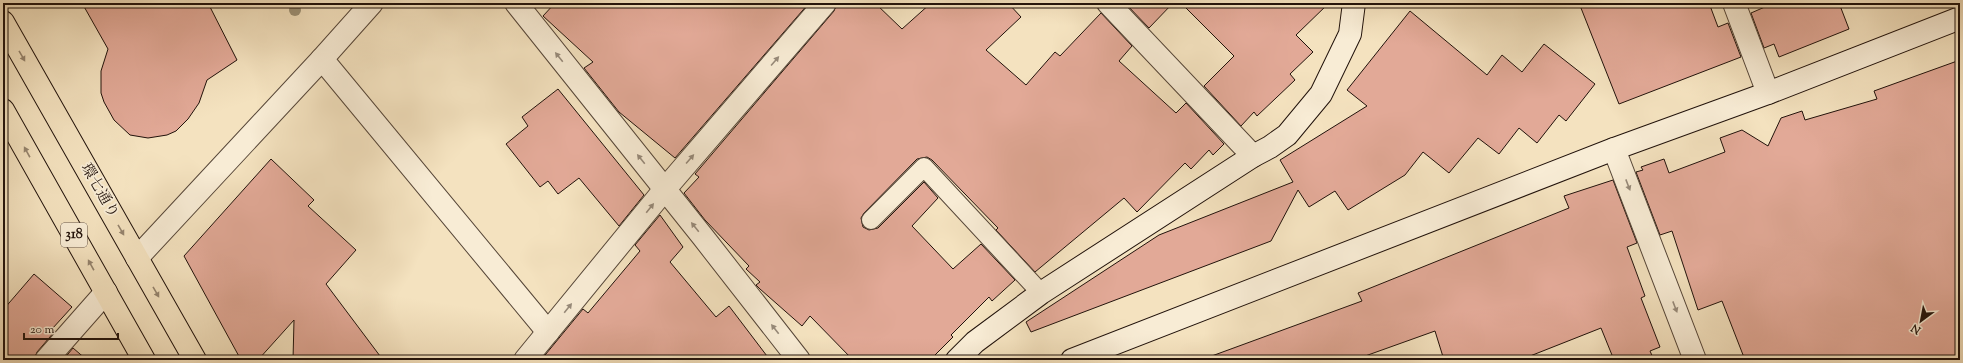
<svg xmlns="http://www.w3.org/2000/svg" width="1963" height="363" viewBox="0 0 1963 363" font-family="'Sorts Mill Goudy','Noto Serif JP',serif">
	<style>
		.building { fill: #e2a997; stroke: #21120b }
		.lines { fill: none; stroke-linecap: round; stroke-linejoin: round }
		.lane-casing { stroke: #564638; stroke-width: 20 }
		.street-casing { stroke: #564638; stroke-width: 24 }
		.secondary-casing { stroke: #21120b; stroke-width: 24 }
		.primary-casing { stroke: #21120b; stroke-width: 24 }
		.lane { stroke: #f8ecd5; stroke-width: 18 }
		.street { stroke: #f8ecd5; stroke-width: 22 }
		.secondary { stroke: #f8ecd5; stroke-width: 22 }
		.primary { stroke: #f4e2bf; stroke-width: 22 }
		.tree { fill: #9d9277 }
		.oneway { fill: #95846e }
		.oneway2 { fill: #978a7a }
		.labels { text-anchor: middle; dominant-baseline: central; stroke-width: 3.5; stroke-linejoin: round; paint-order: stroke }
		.shield { fill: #f8ecd5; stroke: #625348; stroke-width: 1 }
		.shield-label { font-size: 14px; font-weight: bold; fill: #21120b }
		.street-label { font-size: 15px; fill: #21120b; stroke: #f8ecd5 }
	</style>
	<rect width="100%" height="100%" fill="#f4e2bf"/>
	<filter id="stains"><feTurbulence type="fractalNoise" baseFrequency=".005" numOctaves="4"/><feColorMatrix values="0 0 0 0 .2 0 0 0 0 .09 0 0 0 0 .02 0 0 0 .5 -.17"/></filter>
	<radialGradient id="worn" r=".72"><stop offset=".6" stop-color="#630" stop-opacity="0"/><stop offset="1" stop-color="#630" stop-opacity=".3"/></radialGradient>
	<!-- building -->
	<g class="building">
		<polygon points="82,3 208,3 237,60 207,80 199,103 188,119 176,131 167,135 148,138 130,135 114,120 104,102 101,93 101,71 108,49"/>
		<polygon points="555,3 809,3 675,158 619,112 584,68 593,62 543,16"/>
		<polygon points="837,3 875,3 902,29 931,3 1008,3 1021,17 986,50 1026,85 1055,52 1060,56 1101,13 1132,46 1119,61 1176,113 1186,103 1224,144 1213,155 1209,150 1191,169 1185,163 1137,212 1124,198 1035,272 996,230 998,228 932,160 927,157 917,159 864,213 861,218 863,227 869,230 878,228 924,182 938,198 912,226 953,269 981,244 1015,280 992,301 989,297 951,335 953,337 930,360 853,360 810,316 802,326 760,289 756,285 760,282 746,269 749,266 705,220 684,193 699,177 695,174 834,11"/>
		<polygon points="1125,3 1173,3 1149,28"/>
		<polygon points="1181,3 1329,3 1296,35 1313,52 1290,74 1295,80 1257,116 1254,112 1241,126 1204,86 1234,56"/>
		<polygon points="1579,3 1709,3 1718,27 1728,23 1741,57 1619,104"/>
		<polygon points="1774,3 1839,3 1849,29 1779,57 1774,44 1764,48 1751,13"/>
		<polygon points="1410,11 1487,75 1502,55 1522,72 1544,44 1595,84 1566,121 1559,115 1537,143 1519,128 1499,154 1478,138 1449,173 1423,152 1405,175 1348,210 1335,191 1309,207 1298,190 1271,241 1031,332 1026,322 1159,235 1293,182 1280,160 1367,106 1347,90"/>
		<polygon points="1960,60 1960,360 1745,360 1722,301 1698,310 1672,231 1660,235 1636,172 1643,170 1641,167 1664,159 1669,173 1725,152 1720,138 1742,130 1768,146 1781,118 1802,111 1805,120 1877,99 1874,91"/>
		<polygon points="558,89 644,195 619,226 579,178 558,194 548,181 540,187 506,144 528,126 522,117"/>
		<polygon points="271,159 314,200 308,206 356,250 326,284 383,360 293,360 294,320 258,360 241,360 184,256"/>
		<polygon points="1613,180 1637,243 1627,247 1645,296 1641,298 1660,347 1650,351 1654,360 1614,360 1601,328 1520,360 1444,360 1435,331 1354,360 1209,360 1209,357 1362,301 1358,293 1569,208 1564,196"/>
		<polygon points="660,215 683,247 670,262 716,317 729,306 770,360 541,360 583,309 588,313 640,251 635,245"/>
		<polygon points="34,274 72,307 52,329 55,331 37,352 34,360 3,360 3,310"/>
		<polygon points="73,348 87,360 63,360"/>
	</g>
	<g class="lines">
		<defs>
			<polyline id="lane" points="871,220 924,167 1041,293"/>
			<g id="street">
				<polyline points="516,3 703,237 799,360"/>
				<polyline points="1108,3 1253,156"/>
				<polyline points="1734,3 1768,93"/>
				<polyline points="322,59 548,332"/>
				<polyline points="1614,149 1695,360"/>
				<polyline points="137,258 322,59 372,3"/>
				<polyline points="46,360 106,292"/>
				<polyline points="525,360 665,189 825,3"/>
			</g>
			<g id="secondary">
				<polyline points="957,360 975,342 1041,293 1253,156 1270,147 1287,135 1321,94 1350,34 1354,3"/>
				<polyline points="1072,360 1614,149 1768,93 1960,18"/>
			</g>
			<g id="primary">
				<polyline points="3,22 195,360"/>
				<polyline points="3,110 144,360"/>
			</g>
		</defs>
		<!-- lane casing -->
		<use href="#lane" class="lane-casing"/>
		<!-- street casing -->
		<use href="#street" class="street-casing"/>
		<!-- secondary casing -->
		<use href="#secondary" class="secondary-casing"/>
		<!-- primary casing -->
		<use href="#primary" class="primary-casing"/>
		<!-- lane -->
		<use href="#lane" class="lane"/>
		<!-- street -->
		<use href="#street" class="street"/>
		<!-- secondary -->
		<use href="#secondary" class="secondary"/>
		<!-- primary -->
		<use href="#primary" class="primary"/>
	</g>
	<!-- trees -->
	<circle class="tree" cx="295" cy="10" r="6"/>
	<!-- one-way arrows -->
	<defs><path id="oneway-solid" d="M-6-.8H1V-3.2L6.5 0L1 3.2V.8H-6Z"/></defs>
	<g class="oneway">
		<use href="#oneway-solid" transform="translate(22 56) rotate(60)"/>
		<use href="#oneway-solid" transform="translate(27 152) rotate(-119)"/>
		<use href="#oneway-solid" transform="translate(121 230) rotate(60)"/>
		<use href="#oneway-solid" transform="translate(91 265) rotate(-119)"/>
		<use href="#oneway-solid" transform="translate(156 292) rotate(60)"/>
	</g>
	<g class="oneway2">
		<use href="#oneway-solid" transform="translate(559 57) rotate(-129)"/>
		<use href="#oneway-solid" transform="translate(775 61) rotate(-49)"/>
		<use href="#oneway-solid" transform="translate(641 159) rotate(-129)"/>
		<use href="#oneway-solid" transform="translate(690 159) rotate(-49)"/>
		<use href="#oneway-solid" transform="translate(1628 185) rotate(69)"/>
		<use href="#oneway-solid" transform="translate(650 208) rotate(-51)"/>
		<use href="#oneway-solid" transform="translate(695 227) rotate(-129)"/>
		<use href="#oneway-solid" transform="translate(1675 307) rotate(69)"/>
		<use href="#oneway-solid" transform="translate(568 308) rotate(-51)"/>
		<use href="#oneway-solid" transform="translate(775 329) rotate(-128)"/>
	</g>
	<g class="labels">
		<!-- shield labels -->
		<rect class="shield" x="61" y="223" width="26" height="24" rx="3"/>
		<g class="shield-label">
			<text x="74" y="235">318</text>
		</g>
		<!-- street labels -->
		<g class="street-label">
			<text transform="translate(99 191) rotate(60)">環七通り</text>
		</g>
	</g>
	<!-- margin -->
	<rect width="1963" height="363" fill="none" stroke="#f4e2bf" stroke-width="16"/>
	<rect x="4" y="4" width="1955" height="355" fill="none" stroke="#21120b" stroke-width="2"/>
	<rect x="8" y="8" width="1947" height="347" fill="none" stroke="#21120b"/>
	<!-- north arrow -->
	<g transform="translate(1921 321) rotate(212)" stroke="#f8ecd5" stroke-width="3" paint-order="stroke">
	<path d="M0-3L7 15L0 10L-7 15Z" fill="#21120b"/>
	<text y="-6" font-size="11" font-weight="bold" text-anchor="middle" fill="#21120b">N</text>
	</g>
	<!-- scale -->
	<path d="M24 333v6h94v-6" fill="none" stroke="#21120b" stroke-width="2"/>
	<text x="30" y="333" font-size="12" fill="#21120b" stroke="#f8ecd5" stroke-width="3" paint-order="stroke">20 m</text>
	<rect width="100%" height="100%" filter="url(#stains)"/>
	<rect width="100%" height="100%" fill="url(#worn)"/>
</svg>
